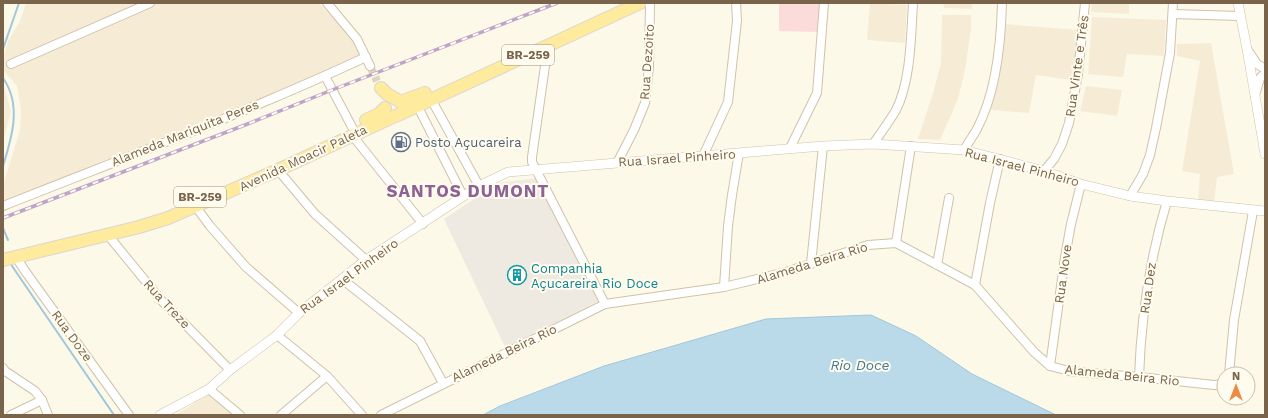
<svg xmlns="http://www.w3.org/2000/svg" width="1268" height="418" viewBox="0 0 1268 418" font-family="'Work Sans',sans-serif">
	<style>
		.residential { fill: #f6ecd6 }
		.industrial { fill: #eeeae1 }
		.medical { fill: #fcdcda }
		.water { fill: #bbdae9; stroke: #a0c7db }
		.lines { fill: none; stroke-linecap: round; stroke-linejoin: round }
		.stream { stroke: #a0c7db; stroke-width: 2 }
		.minor-tunnel { stroke: #dcd4c0; stroke-width: 8; stroke-dasharray: 8 4; stroke-linecap: butt }
		.minor-casing { stroke: #d0c2ac; stroke-width: 10 }
		.tertiary-casing { stroke: #d0c2ac; stroke-width: 10 }
		.primary-casing { stroke: #dcd6d0; stroke-width: 14 }
		.minor { stroke: #fff; stroke-width: 8 }
		.tertiary { stroke: #fff; stroke-width: 9 }
		.primary { stroke: #feeb9e; stroke-width: 12 }
		.rail-casing { stroke: #bea4c9; stroke-width: 3.5 }
		.rail { stroke: #fffcef; stroke-width: 2; stroke-dasharray: 6; stroke-linecap: butt }
		.labels { text-anchor: middle; dominant-baseline: central; stroke-width: 4; stroke-linejoin: round; paint-order: stroke }
		.shield { fill: #fffcef; stroke: #a1917c; stroke-width: 1 }
		.shield-label { font-size: 12px; font-weight: bold; fill: #79634a }
		.street-label { font-size: 13px; fill: #79634a; stroke: #fffcef }
		.service-label { font-size: 13px; fill: #4e5e75; stroke: #fffcef; text-anchor: start }
		.culture-label { font-size: 13px; fill: #0d838f; stroke: #fffcef; text-anchor: start }
		.water-label { font-size: 14px; font-style: italic; fill: #457994; stroke: #fffcef }
		.district-label { font-size: 17px; font-weight: bold; letter-spacing: 1px; fill: #8d6295; stroke: #fffcef }
	</style>
	<rect width="100%" height="100%" fill="#fdf9e8"/>
	<!-- residential -->
	<g class="residential">
		<polygon points="26,3 319,3 351,38 364,56 310,84 3,200 3,186 20,130 21,110 17,86 3,70 3,59 8,41 20,21"/>
		<polygon points="870,3 907,5 905,43 867,40"/>
		<polygon points="943,3 972,3 972,9 944,8"/>
		<polygon points="1092,3 1129,3 1129,14 1091,12"/>
		<polygon points="942,15 971,15 971,29 965,70 958,99 940,140 918,139 934,90 941,63"/>
		<polygon points="1092,17 1166,20 1164,56 1127,54 1123,77 1088,74"/>
		<polygon points="1005,24 1079,30 1077,57 1072,80 1036,75 1029,113 991,110 1004,42"/>
		<polygon points="1211,43 1234,174 1217,177 1214,202 1198,201 1200,174 1182,171 1200,61 1177,56 1177,44"/>
		<polygon points="3,83 11,111 3,142"/>
		<polygon points="1086,86 1122,90 1117,116 1080,111"/>
		<polygon points="210,394 236,415 175,415"/>
	</g>
	<!-- industrial -->
	<polygon class="industrial" points="538,178 600,300 506,349 444,219 498,183"/>
	<!-- medical -->
	<polygon class="medical" points="779,3 821,3 818,32 779,31"/>
	<!-- water -->
	<polygon class="water" points="871,315 916,336 972,374 1056,415 483,415 500,406 604,366 766,319"/>
	<g class="lines">
		<!-- stream -->
		<g class="stream">
			<polyline points="3,49 19,3"/>
			<path d="M3 78C22 105 12 137 3 166"/>
			<polyline points="3,228 8,240"/>
			<polyline points="11,263 12,266 114,415"/>
		</g>
		<!-- minor-tunnel -->
		<polyline class="minor-tunnel" points="370,66 377,81"/>
		<defs>
			<g id="minor">
				<polyline points="327,3 357,39 370,66"/>
				<polyline points="1173,14 1240,16"/>
				<polyline points="548,45 532,157 532,162 605,304"/>
				<polyline points="1247,49 1257,64 1265,69"/>
				<polyline points="11,64 150,3"/>
				<polyline points="325,76 352,127"/>
				<polyline points="1255,95 1260,78 1265,73"/>
				<polyline points="431,99 479,186"/>
				<polyline points="417,105 463,196"/>
				<polyline points="352,135 423,224"/>
				<path d="M873 144C881 133 889 122 896 110 911 81 911 35 913 3"/>
				<polyline points="790,148 817,93 824,3"/>
				<path d="M964 150C968 143 973 136 977 129 996 93 1001 44 1002 3"/>
				<polyline points="703,156 728,102 737,21 736,3"/>
				<polyline points="617,163 634,130 645,103 649,67 650,3"/>
				<polyline points="278,170 315,214 366,260"/>
				<polyline points="1044,171 1054,159 1062,144 1069,123 1078,74 1085,3"/>
				<polyline points="1130,196 1143,174 1150,155 1156,128 1170,53 1173,3"/>
				<path d="M3 206C124 158 248 112 366 57"/>
				<polyline points="196,207 210,226 246,267 299,313"/>
				<polyline points="107,234 161,300 230,370"/>
				<polyline points="896,243 911,146"/>
				<polyline points="16,257 25,271 129,415"/>
				<polyline points="811,264 823,146"/>
				<polyline points="937,265 949,198"/>
				<polyline points="342,279 420,341 443,383"/>
				<polyline points="975,285 990,203 1000,159"/>
				<polyline points="724,287 728,226 732,195 739,153"/>
				<polyline points="277,335 327,376 362,415"/>
				<polyline points="1050,366 1065,257 1071,224 1081,184"/>
				<polyline points="3,368 5,371 35,391 42,400 48,415"/>
				<polyline points="1229,374 1234,320 1253,211"/>
				<path d="M1139 377C1141 317 1150 258 1167 201"/>
				<polyline points="209,389 240,415"/>
				<polyline points="11,415 42,400"/>
				<polyline points="281,415 327,376"/>
				<polyline points="381,415 605,304 724,287 786,272 868,245 896,243 975,285 1034,352 1050,366 1069,371 1090,373 1139,377 1214,385 1224,384"/>
			</g>
			<g id="tertiary">
				<polyline points="1238,3 1247,49 1265,154"/>
				<polyline points="160,415 209,389 230,370 277,335 299,313 366,260 479,186 508,172 823,146 873,144 964,150 1044,171 1081,184 1130,196 1167,201 1265,211"/>
			</g>
			<g id="primary">
				<polyline points="381,88 387,94 396,99"/>
				<polyline points="400,102 425,93"/>
				<polyline points="398,115 640,3"/>
				<polyline points="366,120 379,114 385,108"/>
				<polyline points="3,260 139,227 168,218 278,170 395,116"/>
			</g>
		</defs>
		<!-- minor casing -->
		<use href="#minor" class="minor-casing"/>
		<!-- tertiary casing -->
		<use href="#tertiary" class="tertiary-casing"/>
		<!-- primary casing -->
		<use href="#primary" class="primary-casing"/>
		<!-- minor -->
		<use href="#minor" class="minor"/>
		<!-- tertiary -->
		<use href="#tertiary" class="tertiary"/>
		<!-- primary -->
		<use href="#primary" class="primary"/>
		<defs>
			<polyline id="rail" points="3,218 245,125 332,90 557,3"/>
		</defs>
		<!-- rail casing -->
		<use href="#rail" class="rail-casing"/>
		<!-- rail -->
		<use href="#rail" class="rail"/>
	</g>
	<!-- icons -->
	<defs>
		<symbol id="fuel-ring" viewBox="-11 -11 22 22"><circle r="9.5" fill="#fffcef" stroke="#5c6f8a" stroke-width="1.5"/><path d="M-5.5-6h7V0h2V4h1.3V-2.5L3-4.5l.8-.8L6-3V5H2.5V1h-1V6h-7ZM-4.2-4.7v3.2H.2V-4.7Z" fill="#5c6f8a"/></symbol>
		<symbol id="building-ring" viewBox="-11 -11 22 22"><circle r="9.5" fill="#fffcef" stroke="#0f9aa8" stroke-width="1.5"/><path d="M-4-6H4V6H1V3H-1V6H-4ZM-2.5-4.3h1.7v1.8h-1.7ZM.8-4.3h1.7v1.8H.8ZM-2.5-1h1.7V.8h-1.7ZM.8-1h1.7V.8H.8Z" fill="#0f9aa8"/></symbol>
	</defs>
	<g fill-rule="evenodd">
		<use href="#fuel-ring" x="390" y="131" width="22" height="22"/>
		<use href="#building-ring" x="506" y="264" width="22" height="22"/>
	</g>
	<g class="labels">
		<!-- shield labels -->
		<g class="shield">
			<rect x="502" y="45" width="52" height="20" rx="3"/>
			<rect x="174" y="187" width="52" height="20" rx="3"/>
		</g>
		<g class="shield-label">
			<text x="528" y="55">BR-259</text>
			<text x="200" y="197">BR-259</text>
		</g>
		<!-- street labels -->
		<g class="street-label">
			<text transform="translate(647 62) rotate(-86)">Rua Dezoito</text>
			<text transform="translate(1077 66) rotate(-82)">Rua Vinte e Três</text>
			<text transform="translate(185 133) rotate(-22)">Alameda Mariquita Peres</text>
			<text transform="translate(303 158) rotate(-25)">Avenida Moacir Paleta</text>
			<text transform="translate(677 158) rotate(-4)">Rua Israel Pinheiro</text>
			<text transform="translate(1022 167) rotate(15)">Rua Israel Pinheiro</text>
			<text transform="translate(812 263) rotate(-17)">Alameda Beira Rio</text>
			<text transform="translate(1063 274) rotate(-82)">Rua Nove</text>
			<text transform="translate(349 276) rotate(-36)">Rua Israel Pinheiro</text>
			<text transform="translate(1148 288) rotate(-82)">Rua Dez</text>
			<text transform="translate(167 304) rotate(47)">Rua Treze</text>
			<text transform="translate(72 336) rotate(54)">Rua Doze</text>
			<text transform="translate(504 353) rotate(-26)">Alameda Beira Rio</text>
			<text transform="translate(1122 375) rotate(6)">Alameda Beira Rio</text>
		</g>
		<!-- service labels -->
		<g class="service-label">
			<text x="415" y="142">Posto Açucareira</text>
		</g>
		<!-- culture labels -->
		<g class="culture-label">
			<text x="531" y="268">Companhia<tspan x="531" dy="15">Açucareira Rio Doce</tspan></text>
		</g>
		<!-- water labels -->
		<g class="water-label">
			<text x="860" y="365">Rio Doce</text>
		</g>
		<!-- district labels -->
		<g class="district-label">
			<text x="468" y="191">SANTOS DUMONT</text>
		</g>
	</g>
	<!-- border -->
	<rect width="1268" height="418" fill="none" stroke="#79634a" stroke-width="8"/>
	<!-- north arrow -->
	<g transform="translate(1236 386)"><circle r="19" fill="#fffcef" stroke="#c9bfad"/>
	<path d="M0-3L7 15L0 10L-7 15Z" fill="#ec8a48"/>
	<text y="-6" font-size="11" font-weight="bold" text-anchor="middle" fill="#79634a">N</text>
	</g>
</svg>
